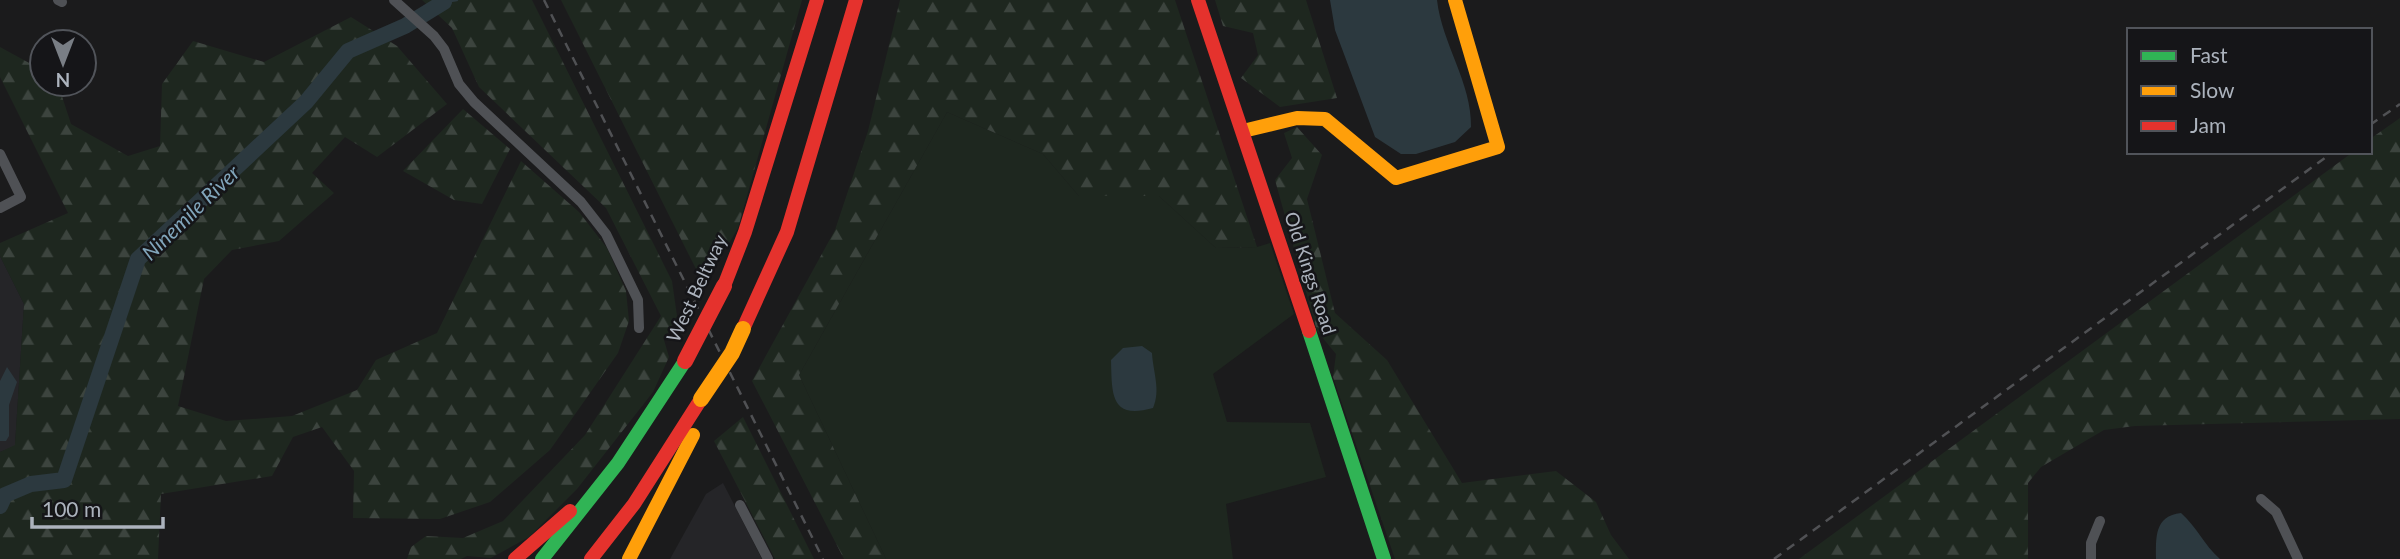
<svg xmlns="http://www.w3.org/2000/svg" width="2400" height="559" viewBox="0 0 2400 559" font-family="Lato,sans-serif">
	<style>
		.built { fill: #252528 }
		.grass { fill: #1e271f }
		.forest { fill: url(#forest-firs) }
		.water { fill: #2c393f }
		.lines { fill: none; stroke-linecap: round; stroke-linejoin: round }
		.stream { stroke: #2c393f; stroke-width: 2.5 }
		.river { stroke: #2c393f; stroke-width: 16 }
		.street { stroke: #4f5155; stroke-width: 10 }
		.fast { stroke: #30b455; stroke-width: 14 }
		.slow { stroke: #ff9f0a; stroke-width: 14 }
		.jam { stroke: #e5322d; stroke-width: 14 }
		.rail { stroke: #505154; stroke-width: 2.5; stroke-dasharray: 9 7; stroke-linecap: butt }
		.slow-bridge { stroke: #ff9f0a; stroke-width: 16 }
		.jam-bridge { stroke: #e5322d; stroke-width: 16 }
		.labels { text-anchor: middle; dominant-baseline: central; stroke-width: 5; stroke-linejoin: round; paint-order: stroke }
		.street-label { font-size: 19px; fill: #acb3bd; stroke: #151518 }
		.water-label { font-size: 21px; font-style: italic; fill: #81a5bb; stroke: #151518 }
	</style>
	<defs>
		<pattern id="forest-firs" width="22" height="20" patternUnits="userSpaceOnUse" patternTransform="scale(1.75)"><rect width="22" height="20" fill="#1e271f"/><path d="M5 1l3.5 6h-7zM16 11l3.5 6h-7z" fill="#3c443e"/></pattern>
	</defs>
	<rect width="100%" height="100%" fill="#1b1b1c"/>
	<!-- built -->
	<g class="built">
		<polygon points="0,256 24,304 15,446 0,452"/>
		<polygon points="723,483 762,559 670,559 706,494"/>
	</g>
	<!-- grass -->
	<polygon class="grass" points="947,112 1043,154 1079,196 1159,196 1216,248 1257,247 1270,243 1294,314 1213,374 1227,422 1310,423 1326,477 1226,504 1233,559 886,559 799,375"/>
	<!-- forest -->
	<g class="forest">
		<polygon points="422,0 532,0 672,281 677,316 664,340 669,357 653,392 577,489 529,537 491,558 467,556 461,559 407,559 411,547 426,536 463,538 503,521 585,435 661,316 606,208 479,87 452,28"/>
		<polygon points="561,0 802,0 738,228 707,280 696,269"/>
		<polygon points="900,0 1175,0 1257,247 1216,248 1159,196 1079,196 1043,154 947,112 799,375 886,559 844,559 752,381 835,230 868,131"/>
		<polygon points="1215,0 1306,0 1337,98 1280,107 1241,78 1258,55 1253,33 1223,26"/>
		<polygon points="351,17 397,46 447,104 377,157 345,137 312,173 334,193 279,241 232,250 204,279 178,406 226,421 292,416 357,390 376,360 437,333 521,161 579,212 607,248 626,291 629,321 618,353 550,450 490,502 440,519 353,518 354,471 322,427 293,437 272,476 161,494 158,559 0,559 0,452 15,445 24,304 0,256 0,243 68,213 0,77 0,47 42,70 42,84 58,84 71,124 128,156 160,146 162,84 193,41 264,62"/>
		<polygon points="463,109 510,149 482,204 454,200 403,171"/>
		<polygon points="2400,118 2400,419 2135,426 2104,430 2041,467 2028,483 2028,559 1799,559 2353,152 2370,152 2370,139"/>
		<polygon points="1297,127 1322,155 1307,199 1335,313 1387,360 1462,483 1556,471 1596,502 1611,535 1629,559 1395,559 1333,377 1336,354 1317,331 1275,180 1292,158 1284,133"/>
		<polygon points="743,417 814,559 775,559 714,441"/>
	</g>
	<!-- water -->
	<g class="water">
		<path d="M1330 0H1437C1442 44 1472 83 1471 127L1455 142 1416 154H1401L1375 137 1335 30Z"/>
		<path d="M1142 346 1152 353C1153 372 1161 390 1153 408 1110 420 1112 394 1111 360L1123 348Z"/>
		<polygon points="7,367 17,382 9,405 9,436 6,441 0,441 0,381"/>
		<path d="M2181 513C2197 527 2204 545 2220 559H2156C2156 538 2154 516 2181 513Z"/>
	</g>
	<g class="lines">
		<!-- stream -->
		<polyline class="stream" points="444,2 457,0"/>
		<!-- river -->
		<polyline class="river" points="0,506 5,495 31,484 64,480 138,259 306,102 348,51 405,26 444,2"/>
		<!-- street -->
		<g class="street">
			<polyline points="58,0 62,2"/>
			<polyline points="394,0 434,36 444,49 459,84 474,102 581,202 606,234 638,300 639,328"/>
			<polyline points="0,154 21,197 0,208"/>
			<polyline points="2261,499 2276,512 2298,559"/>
			<polyline points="740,505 768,559"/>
			<polyline points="2091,559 2091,543 2100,521"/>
		</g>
		<!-- fast -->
		<g class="fast">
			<polyline points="1309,331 1384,559"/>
			<polyline points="542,559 618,463 685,361"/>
		</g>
		<!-- slow -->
		<g class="slow">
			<polyline points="1243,131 1297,118 1325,119 1396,178 1498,147 1455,0"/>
			<polyline points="629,559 693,435"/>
		</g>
		<!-- jam -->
		<g class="jam">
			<polyline points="1198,0 1309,331"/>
			<polyline points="724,286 745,232 817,0"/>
			<polyline points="743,329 787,232 856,0"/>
			<polyline points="515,559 570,511"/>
			<polyline points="591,559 634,504 701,399"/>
		</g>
		<!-- rail -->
		<g class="rail">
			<polyline points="544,0 823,559"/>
			<polyline points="2370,125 2400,104"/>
			<polyline points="1774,559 2333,152"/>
		</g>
		<!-- slow-bridge -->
		<polyline class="slow-bridge" points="701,399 732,353 743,329"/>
		<!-- jam-bridge -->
		<polyline class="jam-bridge" points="685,361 724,286"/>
	</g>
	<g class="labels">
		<!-- street labels -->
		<g class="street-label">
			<text transform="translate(1311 273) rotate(72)">Old Kings Road</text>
			<text transform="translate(696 288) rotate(-65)">West Beltway</text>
		</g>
		<!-- water labels -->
		<g class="water-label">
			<text transform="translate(190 212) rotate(-44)">Ninemile River</text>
		</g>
	</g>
	<!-- legend -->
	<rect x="2127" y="28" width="245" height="126" fill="#151518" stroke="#51545a" stroke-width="2"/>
	<rect x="2141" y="51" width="35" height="10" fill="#30b455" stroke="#51545a" stroke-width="2"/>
	<text x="2190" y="63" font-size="21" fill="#acb3bd">Fast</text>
	<rect x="2141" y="86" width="35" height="10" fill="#ff9f0a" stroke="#51545a" stroke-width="2"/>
	<text x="2190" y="98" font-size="21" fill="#acb3bd">Slow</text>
	<rect x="2141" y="121" width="35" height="10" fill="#e5322d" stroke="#51545a" stroke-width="2"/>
	<text x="2190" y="133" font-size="21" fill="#acb3bd">Jam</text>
	<!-- north arrow -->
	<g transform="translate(63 63) rotate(180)"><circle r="33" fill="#151518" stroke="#51545a" stroke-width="2"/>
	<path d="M0-5L12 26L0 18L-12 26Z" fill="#797e85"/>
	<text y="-10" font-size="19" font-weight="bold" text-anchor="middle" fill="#acb3bd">N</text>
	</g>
	<!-- scale -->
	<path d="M32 517v10h131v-10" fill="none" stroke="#acb3bd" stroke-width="3.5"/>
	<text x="42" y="517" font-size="21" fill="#acb3bd" stroke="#151518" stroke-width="5" paint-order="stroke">100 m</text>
</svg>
